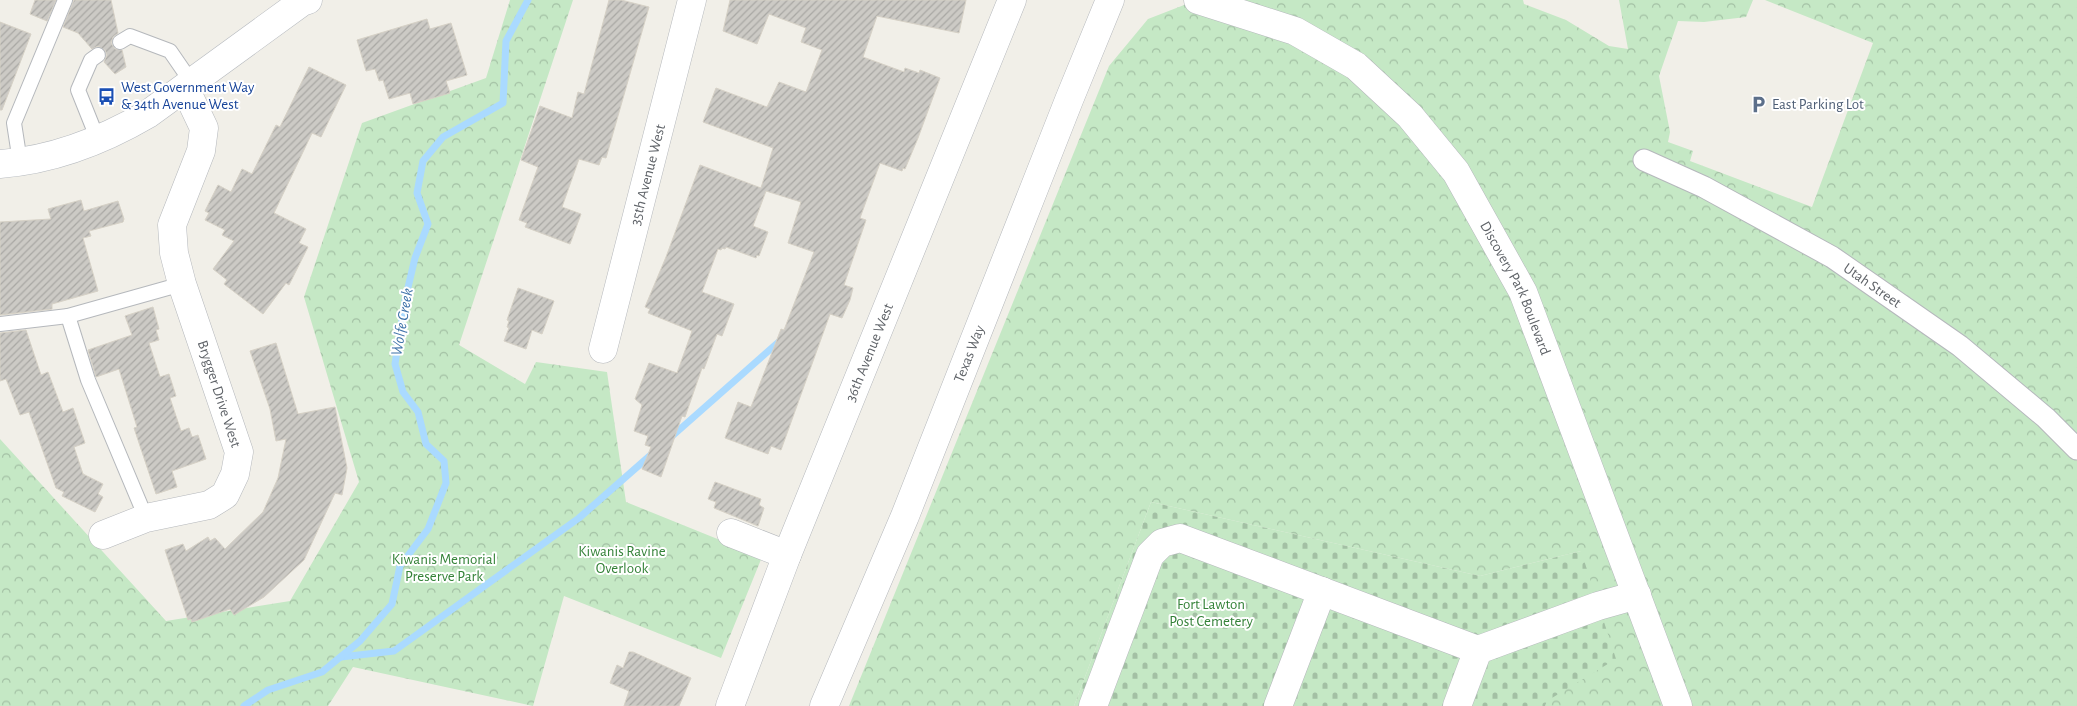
<svg xmlns="http://www.w3.org/2000/svg" width="2077" height="706" viewBox="0 0 2077 706" font-family="'Alegreya Sans',sans-serif">
	<style>
		.forest { fill: url(#forest-crowns) }
		.cemetery { fill: url(#cemetery-stones) }
		.lines { fill: none; stroke-linecap: round; stroke-linejoin: round }
		.stream { stroke: #aadaff; stroke-width: 7 }
		.building { fill: url(#building-hatch); stroke: #d6d1c6 }
		.service-casing { stroke: #b5b8bc; stroke-width: 16 }
		.pedestrian-casing { stroke: #b5b8bc; stroke-width: 23 }
		.minor-casing { stroke: #b5b8bc; stroke-width: 29 }
		.tertiary-casing { stroke: #b5b8bc; stroke-width: 29 }
		.secondary-casing { stroke: #b6babf; stroke-width: 29 }
		.service { stroke: #fff; stroke-width: 14 }
		.pedestrian { stroke: #fff; stroke-width: 21 }
		.minor { stroke: #fff; stroke-width: 28 }
		.tertiary { stroke: #fff; stroke-width: 28 }
		.secondary { stroke: #fff; stroke-width: 28 }
		.labels { text-anchor: middle; dominant-baseline: central; stroke-width: 4; stroke-linejoin: round; paint-order: stroke }
		.transit-label { font-size: 15px; fill: #164399; stroke: #fff; text-anchor: start }
		.service-label { font-size: 15px; fill: #4e5e75; stroke: #fff; text-anchor: start }
		.street-label { font-size: 15px; fill: #5f6368; stroke: #fff }
		.park-label { font-size: 15px; fill: #348238; stroke: #fff }
		.water-label { font-size: 16px; font-style: italic; fill: #4174aa; stroke: #fff }
	</style>
	<defs>
		<pattern id="forest-crowns" width="20" height="18" patternUnits="userSpaceOnUse" patternTransform="scale(1.25)"><rect width="20" height="18" fill="#c5e8c5"/><path d="M2 6a3 3 0 1 1 6 0M12 15a3 3 0 1 1 6 0" fill="none" stroke="#a3c0a4"/></pattern>
		<pattern id="cemetery-stones" width="16" height="16" patternUnits="userSpaceOnUse" patternTransform="scale(1.25)"><rect width="16" height="16" fill="#c5e8c5"/><path d="M2 7V4a2 2 0 0 1 4 0v3zM10 15v-3a2 2 0 0 1 4 0v3z" fill="#a3c0a4"/></pattern>
		<pattern id="building-hatch" width="6" height="6" patternUnits="userSpaceOnUse" patternTransform="scale(1.25)"><rect width="6" height="6" fill="#cccac5"/><path d="M-1 1l2-2M0 6l6-6M5 7l2-2" fill="none" stroke="#a9a8a4"/></pattern>
	</defs>
	<rect width="100%" height="100%" fill="#f1efe8"/>
	<!-- forest -->
	<g class="forest">
		<polygon points="510,0 573,0 459,345 525,384 536,362 607,372 626,502 762,557 721,658 564,596 533,706 353,667 328,706 0,706 0,439 166,621 290,601 359,482 304,297 362,123 486,78"/>
		<polygon points="1197,0 1523,0 1524,4 1566,20 1609,46 1628,49 1619,0 1753,0 1746,17 1704,22 1678,21 1659,76 1670,132 1668,142 1693,151 1690,161 1812,207 1873,43 1765,0 2077,0 2077,706 1545,706 1581,551 1480,576 1151,502 1074,706 849,706 1109,66 1148,19"/>
	</g>
	<!-- cemetery -->
	<polygon class="cemetery" points="1151,502 1480,576 1581,551 1616,659 1547,701 1545,706 1074,706"/>
	<g class="lines">
		<!-- stream -->
		<g class="stream">
			<polyline points="670,438 782,339"/>
			<polyline points="341,657 394,651 579,518 653,453"/>
			<polyline points="244,706 268,690 322,672 360,641 392,604 400,566 428,529 446,483 444,461 426,444 418,412 403,392 395,364 405,300 415,258 428,224 417,193 423,161 443,137 503,103 506,41 528,0"/>
		</g>
	</g>
	<!-- building -->
	<g class="building">
		<polygon points="35,0 56,0 47,21 30,14"/>
		<polygon points="74,0 111,0 118,33 113,37 111,43 115,49 122,50 126,67 115,74 104,62 107,55 105,50 98,46 92,49 78,33 63,27"/>
		<polygon points="609,0 621,0 649,7 606,158 602,157 599,165 579,159 562,207 581,214 570,244 525,227 527,223 519,220 538,167 521,160 540,106 572,118 578,92 584,94"/>
		<polygon points="730,0 966,0 959,33 877,16 863,57 904,72 905,68 919,73 920,70 940,78 918,138 905,169 903,168 902,171 880,163 860,218 866,220 844,285 853,288 850,300 842,318 830,314 781,450 771,446 768,454 725,438 738,402 751,407 781,329 784,330 814,252 788,243 801,202 766,191 753,226 768,232 759,256 757,255 756,258 726,247 725,249 722,248 721,250 718,249 702,292 734,304 722,336 717,334 704,369 702,368 685,417 682,416 661,477 642,469 651,447 645,445 648,436 634,431 642,405 635,399 649,363 677,373 692,331 648,313 650,309 645,307 666,257 700,165 761,188 773,148 703,122 716,88 767,107 779,82 806,92 822,50 801,42 806,28 769,14 757,44 723,31"/>
		<polygon points="427,19 430,29 451,23 467,75 446,81 450,93 413,104 410,93 389,99 383,80 379,81 375,69 366,71 357,40"/>
		<polygon points="0,22 31,34 2,110 0,110"/>
		<polygon points="309,67 346,85 321,137 312,133 274,213 306,229 299,243 308,247 289,285 286,283 263,314 224,284 227,280 213,269 234,241 222,235 225,230 205,220 209,213 205,211 218,185 231,192 242,169 252,174 276,125 280,127"/>
		<polygon points="81,200 84,211 118,201 124,219 123,222 89,231 91,236 83,238 98,291 52,304 52,309 0,315 0,222 51,219 48,209"/>
		<polygon points="518,288 554,301 542,334 532,330 526,349 504,341 509,328 507,327 509,321 507,320"/>
		<polygon points="153,307 159,329 156,330 159,340 149,343 160,377 169,374 176,396 170,398 181,431 189,428 192,437 198,435 206,459 172,471 177,487 156,494 134,428 137,427 119,369 96,377 88,350 132,335 125,316"/>
		<polygon points="26,330 41,375 48,372 63,412 73,408 85,443 74,447 83,474 103,484 98,494 103,497 95,512 62,496 64,492 56,488 29,412 20,415 6,379 0,381 0,333"/>
		<polygon points="276,343 298,414 335,407 347,468 342,495 335,493 304,560 264,597 234,615 230,609 192,622 191,619 188,620 165,550 183,544 186,551 208,537 210,541 215,538 225,549 263,512 278,478 286,439 276,441 270,409 250,351"/>
		<polygon points="715,482 761,499 759,505 764,508 758,526 714,508 716,502 708,499"/>
		<polygon points="629,652 633,652 691,678 679,706 624,706 629,691 610,683 617,665 623,668"/>
	</g>
	<g class="lines">
		<defs>
			<g id="service">
				<polyline points="120,42 130,36 170,51 192,83"/>
				<polyline points="98,140 78,90 91,60 98,55"/>
				<polyline points="20,162 14,123 65,0"/>
				<polyline points="68,316 88,380 146,518"/>
				<polyline points="0,324 68,316 182,284"/>
			</g>
			<g id="pedestrian">
				<path id="s1" d="M1644 160 1704 187 1832 257 1960 346 2046 418 2077 449"/>
			</g>
			<g id="minor">
				<path id="s2" d="M603 349 692 0"/>
				<polyline points="731,533 787,555"/>
				<polyline points="103,535 146,518 209,505 225,495 235,474 239,452 182,284 174,253 172,225 201,151 204,128 185,88"/>
				<path id="s3" d="M730 706 787 555 1012 0"/>
				<polyline points="1093,706 1150,555 1162,543 1180,538 1478,650 1598,606 1637,595"/>
				<polyline points="1278,706 1322,591"/>
				<polyline points="1457,706 1478,650"/>
			</g>
			<g id="tertiary">
				<path id="s4" d="M1198 0 1295 31 1356 66 1410 116 1456 172 1523 292 1678 706"/>
				<path id="s5" d="M824 706 905 516 1069 100 1110 0"/>
			</g>
			<path id="secondary" d="M0 164C53 160 102 141 148 114L302 2 308 0"/>
		</defs>
		<!-- service casing -->
		<use href="#service" class="service-casing"/>
		<!-- pedestrian casing -->
		<use href="#pedestrian" class="pedestrian-casing"/>
		<!-- minor casing -->
		<use href="#minor" class="minor-casing"/>
		<!-- tertiary casing -->
		<use href="#tertiary" class="tertiary-casing"/>
		<!-- secondary casing -->
		<use href="#secondary" class="secondary-casing"/>
		<!-- service -->
		<use href="#service" class="service"/>
		<!-- pedestrian -->
		<use href="#pedestrian" class="pedestrian"/>
		<!-- minor -->
		<use href="#minor" class="minor"/>
		<!-- tertiary -->
		<use href="#tertiary" class="tertiary"/>
		<!-- secondary -->
		<use href="#secondary" class="secondary"/>
	</g>
	<!-- icons -->
	<defs>
		<symbol id="bus-bare" viewBox="-9 -9 18 18"><path d="M-5-6H5V4H4V6H2V4H-2V6H-4V4H-5ZM-3.5-4V0h7V-4ZM-3.5 1.2v1.5H-2V1.2ZM2 1.2v1.5H3.5V1.2Z" fill="#1a4fb4" stroke="#fff" stroke-width="2.5" paint-order="stroke"/></symbol>
		<symbol id="parking-bare" viewBox="-9 -9 18 18"><path d="M-3.5-5.5H1a3.5 3.5 0 0 1 0 7H-1V5.5H-3.5ZM-1-3.4V-.6H.8a1.4 1.4 0 0 0 0-2.8Z" fill="#5c6f8a" stroke="#fff" stroke-width="2.5" paint-order="stroke"/></symbol>
	</defs>
	<g fill-rule="evenodd">
		<use href="#bus-bare" x="94" y="84" width="25" height="25"/>
		<use href="#parking-bare" x="1746" y="92" width="25" height="25"/>
	</g>
	<g class="labels">
		<!-- transit labels -->
		<g class="transit-label">
			<text x="121" y="87">West Government Way<tspan x="121" dy="17">&amp; 34th Avenue West</tspan></text>
		</g>
		<!-- service labels -->
		<g class="service-label">
			<text x="1772" y="104">East Parking Lot</text>
		</g>
		<!-- street labels -->
		<g class="street-label">
			<text stroke="none"><textPath href="#s2" startOffset="180">35th Avenue West</textPath></text>
			<text stroke="none"><textPath href="#s1" startOffset="261">Utah Street</textPath></text>
			<text stroke="none"><textPath href="#s4" startOffset="449">Discovery Park Boulevard</textPath></text>
			<text stroke="none"><textPath href="#s3" startOffset="380">36th Avenue West</textPath></text>
			<text stroke="none"><textPath href="#s5" startOffset="381">Texas Way</textPath></text>
			<text transform="translate(219 394) rotate(72)">Brygger Drive West</text>
		</g>
		<!-- park labels -->
		<g class="park-label">
			<text x="622" y="551">Kiwanis Ravine<tspan x="622" dy="17">Overlook</tspan></text>
			<text x="444" y="559">Kiwanis Memorial<tspan x="444" dy="17">Preserve Park</tspan></text>
			<text x="1211" y="604">Fort Lawton<tspan x="1211" dy="17">Post Cemetery</tspan></text>
		</g>
		<!-- water labels -->
		<g class="water-label">
			<text transform="translate(402 322) rotate(-80)">Wolfe Creek</text>
		</g>
	</g>
</svg>
